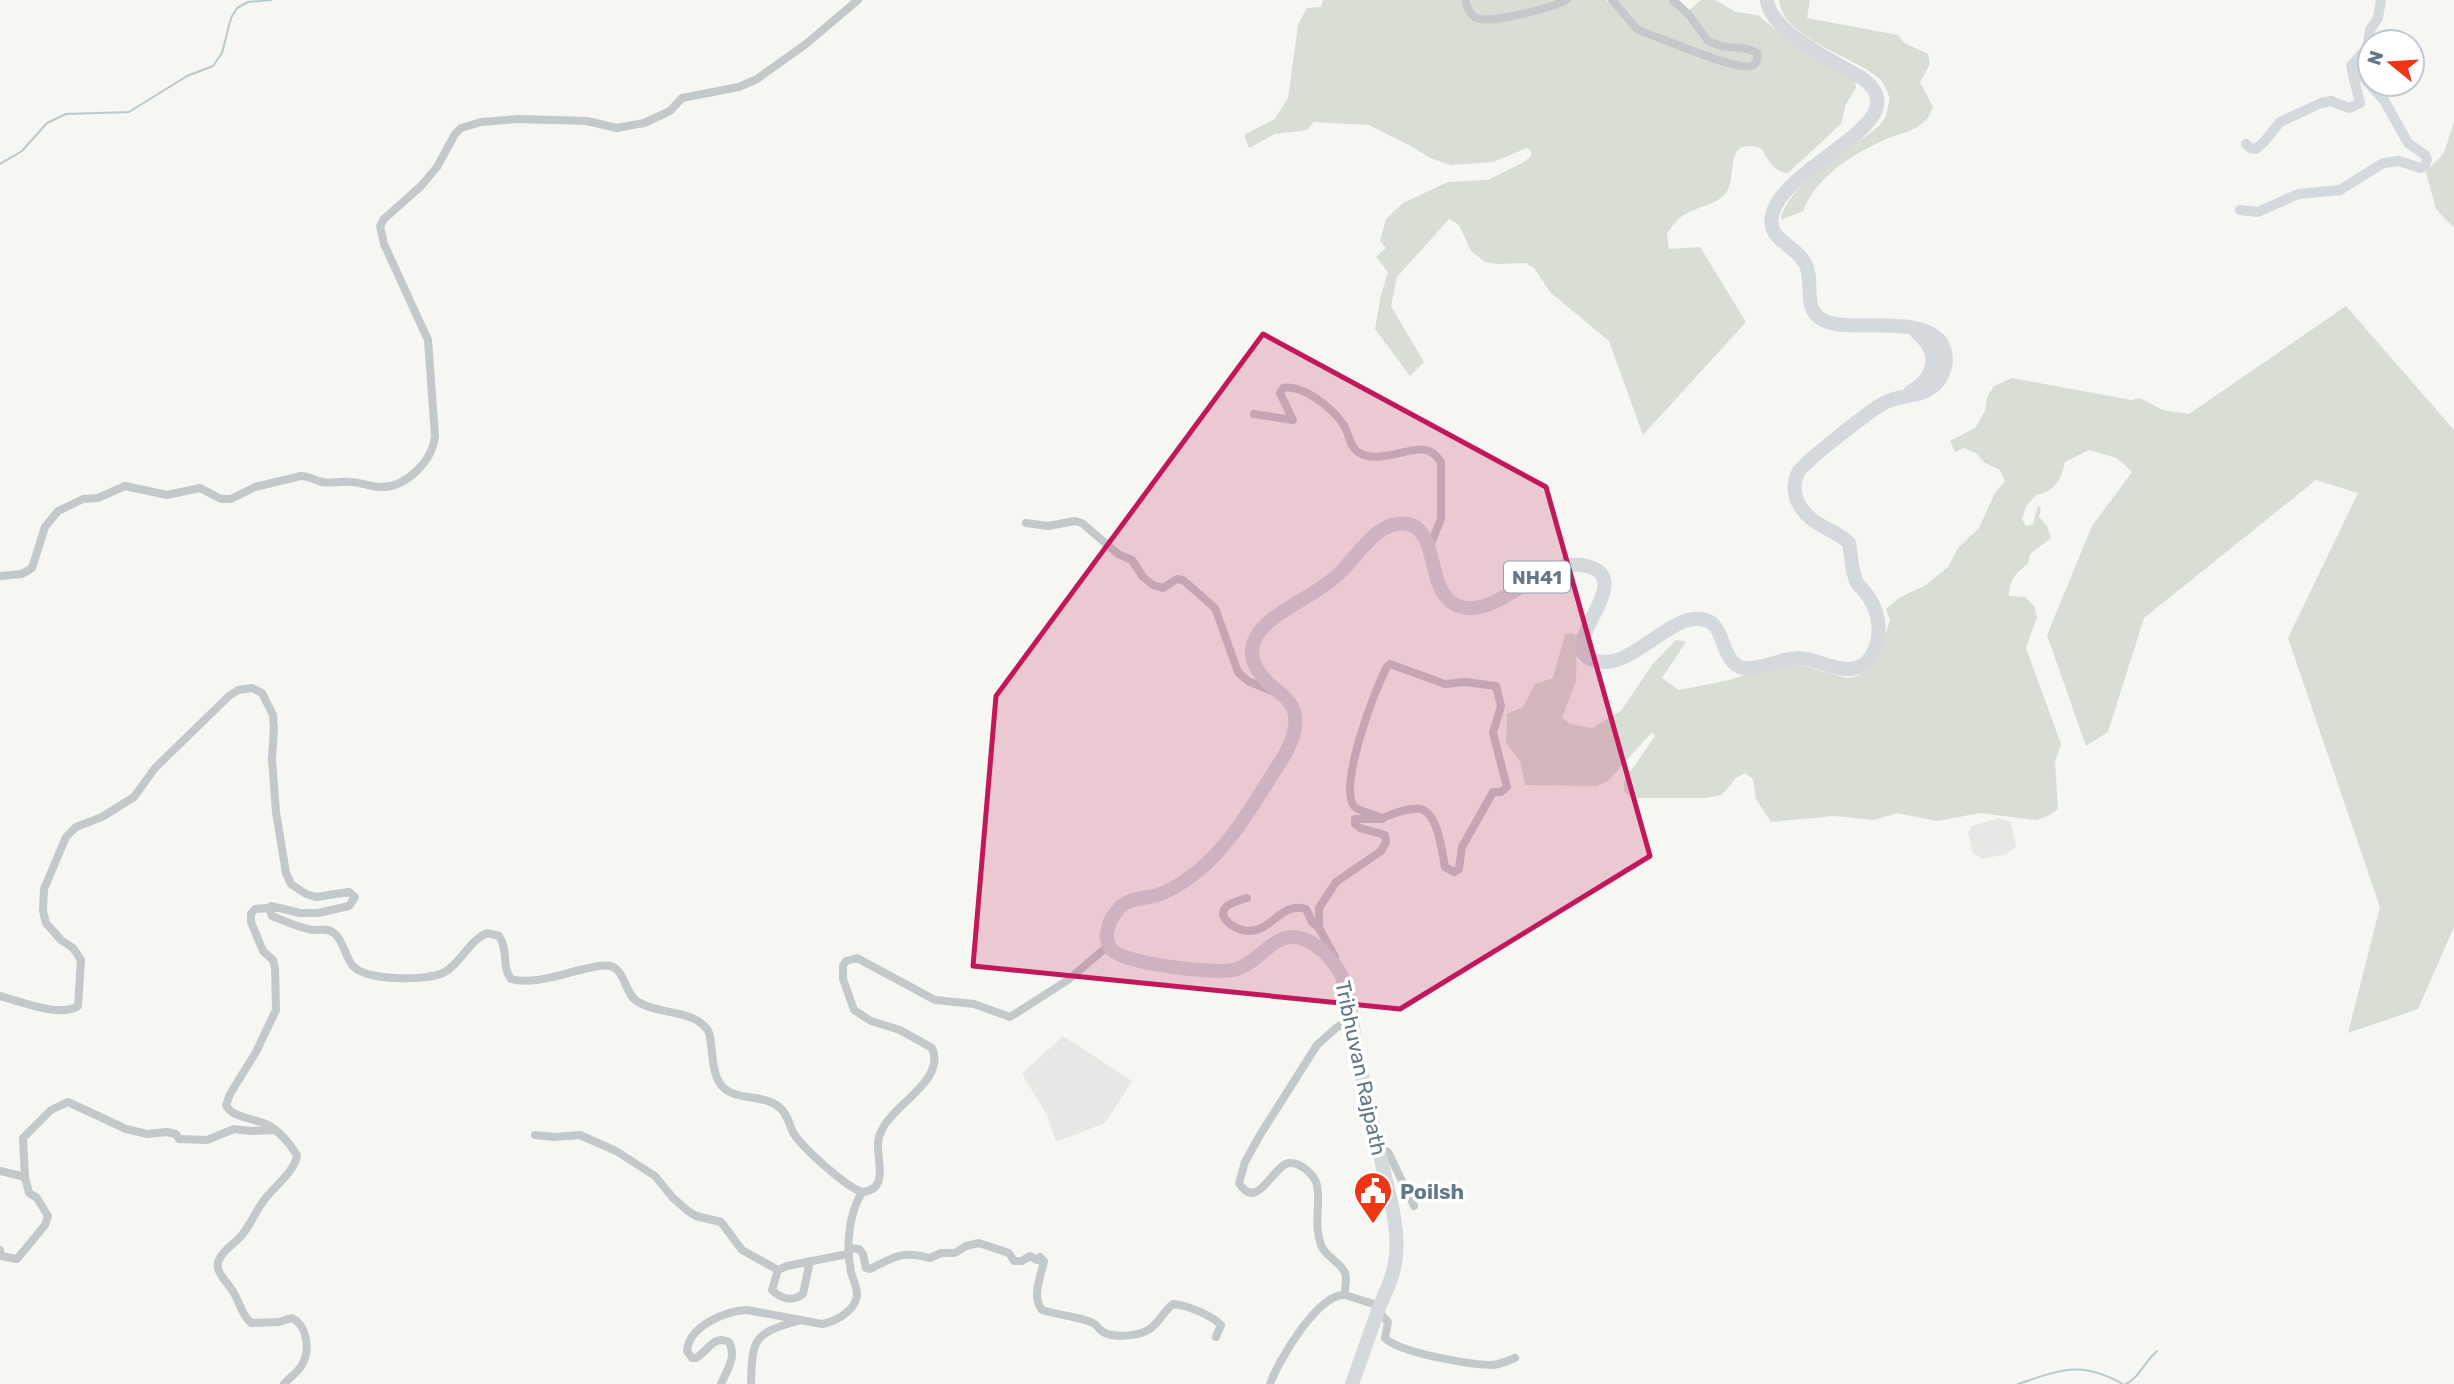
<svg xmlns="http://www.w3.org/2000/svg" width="2454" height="1384" viewBox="0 0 2454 1384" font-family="Rubik,sans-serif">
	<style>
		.built { fill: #e7e7e5 }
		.green { fill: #d8ded3 }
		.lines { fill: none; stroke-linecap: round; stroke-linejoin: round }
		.stream { stroke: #bac9cc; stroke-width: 2 }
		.street { stroke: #c3c8cb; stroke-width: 8 }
		.secondary { stroke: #d3d9dd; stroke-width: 10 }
		.highway { stroke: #d3d9dd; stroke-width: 14 }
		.marked { fill: #c2185b; fill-opacity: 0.2; stroke: #c2185b; stroke-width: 5; stroke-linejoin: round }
		.labels { text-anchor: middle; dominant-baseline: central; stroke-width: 7; stroke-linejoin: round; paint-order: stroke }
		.shield { fill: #fff; stroke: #91a1aa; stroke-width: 2 }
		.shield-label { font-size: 19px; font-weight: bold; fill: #627986 }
		.street-label { font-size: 21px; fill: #627986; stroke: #fff }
		.poi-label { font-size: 21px; font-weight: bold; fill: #627986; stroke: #fff; text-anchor: start }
	</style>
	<rect width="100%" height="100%" fill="#f6f6f2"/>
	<!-- built -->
	<g class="built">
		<polygon points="1999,818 2011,822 2016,847 2007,854 1982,859 1973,853 1968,832 1972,826"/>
		<polygon points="1063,1036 1132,1081 1105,1123 1056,1142 1047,1115 1022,1074"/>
	</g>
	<!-- green -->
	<g class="green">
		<path d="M1323 0H1606L1609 3 1612 0H1670L1685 14 1701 0H1715L1736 12 1758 15 1795 46 1855 81 1856 88 1846 104 1841 124 1788 173C1773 172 1768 159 1761 148 1721 136 1739 180 1725 194 1715 206 1693 207 1681 217 1676 221 1671 228 1667 233L1669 249 1700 247 1746 322 1643 435 1609 341 1550 292 1534 268 1526 263 1497 264 1485 262 1471 251 1459 225 1449 219 1397 277 1391 306 1424 362 1410 376 1375 329 1381 295 1388 272 1376 257 1386 248 1380 241 1386 219 1403 203 1448 182 1488 180 1524 162 1531 156V151L1527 148 1493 162 1451 165 1430 158 1411 146 1369 125 1314 122 1307 130 1275 134 1249 148 1244 135 1275 119 1288 98 1298 25 1307 8 1321 7Z"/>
		<path d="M1779 0H1810L1807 18 1898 35 1904 43 1928 54 1930 64 1920 82 1933 107C1925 132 1902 131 1882 141 1850 156 1816 177 1803 211L1781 220C1786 184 1854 148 1880 125L1886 116 1890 98C1887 92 1885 84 1880 79 1854 56 1783 39 1779 0Z"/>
		<polygon points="2454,122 2454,228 2436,209 2426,172 2444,153"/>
		<path d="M2346 306 2454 430V927L2418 1009 2348 1033 2380 907 2288 638 2358 493 2316 480 2144 618 2108 732 2086 746 2047 635 2092 526 2132 472 2117 458 2089 450 2065 462C2062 479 2054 492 2036 495L2026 506 2022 519 2026 526 2033 524 2038 506 2041 508 2039 517 2047 526 2051 538 2030 554 2028 564C2016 572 2009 580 2009 596L2025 597 2034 606 2037 617 2026 648 2061 744 2055 762 2058 809 2050 815 2037 820 1980 813 1937 821 1897 813 1874 820 1834 816 1771 822 1756 799 1753 779 1745 773 1736 778 1722 795 1706 798H1632L1624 791V781L1655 736 1652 732 1608 781 1596 786 1525 785 1520 761 1506 743 1507 714 1523 707 1535 684 1553 678 1565 634 1572 633 1577 635 1576 681 1562 718 1570 724 1592 728 1621 711 1652 665 1676 640 1686 642 1662 678 1679 690 1725 681 1789 662 1847 678 1858 676 1871 666 1883 643 1890 620 1886 609 1899 598 1926 585 1948 567 1958 548 1979 528 1995 493 2005 481 2000 470 1985 463 1976 453 1964 448 1955 452 1950 441 1975 428 1985 411 1987 397 1994 386 2012 378 2131 400 2140 398 2163 410 2189 414Z"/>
	</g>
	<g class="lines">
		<!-- stream -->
		<g class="stream">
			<polyline points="0,164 22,151 47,123 66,114 129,112 187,76 213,66 222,53 231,18 237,8 248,2 271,0"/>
			<path d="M2018 1384C2061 1370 2080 1360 2123 1384"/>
			<path d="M2126 1384C2140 1377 2144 1362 2157 1351"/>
		</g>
		<!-- street -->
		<g class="street">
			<path d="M1465 0C1467 7 1469 14 1476 18 1491 24 1551 8 1567 0"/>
			<path d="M1612 0 1637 29 1646 33C1664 39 1736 71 1751 66 1757 64 1758 59 1757 53L1748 49 1721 46 1708 41 1689 15 1673 0"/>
			<path d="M1254 414 1293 420 1280 393 1283 388C1303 384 1332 408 1343 424 1349 432 1349 446 1358 452 1378 466 1413 444 1429 451 1434 453 1438 458 1441 462V519L1429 548"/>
			<polyline points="1026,523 1048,526 1075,521 1082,523 1118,554 1132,560 1143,577 1153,585 1163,588 1177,579 1183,580 1215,608 1238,672 1248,681 1272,691"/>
			<path d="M0 576 22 574 32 568 45 527 58 511 83 499 98 498 125 486 167 495 200 488 221 499H231L255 487 301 476C309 476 314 480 322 482 331 484 341 481 350 482 359 482 368 486 378 487 405 489 432 462 435 436L428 340 384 244 380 226 384 219 421 186 437 167 455 134 461 128 481 122 518 119 587 121 617 128 644 123 670 111 682 98 739 87 757 79 806 44 858 0"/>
			<path d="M1382 819C1376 813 1360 813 1354 806 1338 787 1375 688 1387 667L1390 664 1445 684 1465 682 1496 686 1501 706 1493 733 1507 787 1501 792H1493L1462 847 1459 869 1454 872 1445 867C1442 852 1438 812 1420 809 1408 807 1393 814 1382 818"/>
			<path d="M1247 898C1241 900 1231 902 1226 907 1215 919 1238 930 1247 931 1271 933 1281 901 1306 909L1312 922 1319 928"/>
			<path d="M269 908 255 909 251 914V922L263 951 273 960 275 968 276 1010 256 1052 230 1094 226 1105C232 1118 253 1118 266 1124 277 1129 291 1144 297 1156 293 1174 273 1187 262 1203 255 1213 250 1225 242 1235 235 1244 215 1255 218 1268 219 1276 231 1286 235 1295 240 1304 242 1315 251 1323L279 1322 292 1318C307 1325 310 1349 303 1363 299 1372 290 1377 284 1384"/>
			<polyline points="1335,957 1319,928 1319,908 1336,882 1381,851 1386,842 1385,835 1360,828 1355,824 1355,819 1382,819"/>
			<path d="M0 996C20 1001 59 1018 78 1006L81 960 73 948 61 940 46 923 43 911 44 889 66 837 76 827 102 817 134 797 155 768 229 696 238 690 252 688 262 693 273 715 274 728 272 759 276 812 286 873 291 884 306 894 316 897 349 892 355 897 349 906 318 913H300L271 906 269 908 272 916C285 921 299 928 313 930 321 930 328 928 334 933 344 941 345 957 353 966 367 981 425 981 443 973 461 964 468 941 487 933L499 936C509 950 501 966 511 979 533 985 562 974 584 969 592 968 602 964 610 966 626 970 624 994 638 1002 659 1015 691 1009 707 1029 714 1038 709 1069 721 1085 735 1102 763 1093 779 1107 788 1114 789 1125 794 1134 804 1149 846 1187 862 1192 888 1190 878 1163 878 1147 877 1140 880 1133 884 1126 898 1102 946 1078 932 1048L900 1030 871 1021 854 1010 843 979V966L846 961 857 958 935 1000 974 1004 1010 1017 1068 980 1109 945"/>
			<path d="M1351 1019 1336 1028 1317 1045 1260 1135 1245 1162 1239 1183C1257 1213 1273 1165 1289 1163 1300 1162 1314 1174 1317 1185 1321 1204 1313 1222 1321 1245 1325 1257 1341 1262 1345 1273 1348 1280 1344 1287 1345 1295L1380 1306"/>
			<polyline points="535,1135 554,1137 580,1135 616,1151 655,1176 673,1198 688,1211 696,1216 721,1222 742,1250 778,1270 787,1266 848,1254"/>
			<polyline points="1378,1147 1388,1152 1414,1206"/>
			<polyline points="0,1171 25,1177"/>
			<path d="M849 1248 859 1249 863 1254 866 1268 870 1269C895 1257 901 1250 930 1258L941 1253H955L966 1246 979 1243 1009 1253 1014 1261H1022L1030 1256 1037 1260 1040 1257 1044 1261C1041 1277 1031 1296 1042 1310 1058 1315 1075 1316 1091 1322 1097 1324 1097 1328 1103 1332 1113 1338 1136 1336 1146 1331 1158 1326 1163 1311 1173 1304 1187 1305 1211 1315 1221 1325L1216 1337"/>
			<polyline points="0,1250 1,1256 17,1259 45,1225 48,1216 37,1198 29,1193 25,1177 23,1138 51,1110 68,1102 126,1129 147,1134 167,1132 176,1134 179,1139 207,1140 234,1129 251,1131 275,1130"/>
			<path d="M778 1270 772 1290C781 1299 792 1302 803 1294L810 1261"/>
			<path d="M1378 1311 1388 1322 1385 1338C1399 1353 1472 1365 1493 1365 1501 1364 1508 1361 1515 1358"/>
			<path d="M721 1384C727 1370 737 1357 729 1342 714 1334 708 1351 696 1358H692L687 1351C689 1326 725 1311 747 1310L822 1324C835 1322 857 1310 857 1294 857 1287 853 1279 851 1272 846 1246 848 1216 862 1192"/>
			<path d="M751 1384C752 1340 753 1333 798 1321"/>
			<path d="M1270 1384C1278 1361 1319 1292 1345 1295"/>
		</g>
		<!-- secondary -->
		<g class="secondary">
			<polyline points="2246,144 2250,148 2256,149 2264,142 2280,122 2321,103 2331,101 2349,108 2360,103 2351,66 2367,48 2370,30 2378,18 2381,0"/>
			<polyline points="2240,210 2258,212 2298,194 2340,190 2383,163 2399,161 2420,168 2425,166 2427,159 2425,155 2408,143 2384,100 2361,75 2358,68 2362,54"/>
		</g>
		<!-- highway -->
		<g class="highway">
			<path d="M1910 392C1936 377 1941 352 1917 333"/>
			<path d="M1352 1384C1361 1358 1371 1331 1380 1305 1387 1289 1395 1273 1396 1255 1399 1228 1390 1199 1384 1172 1374 1131 1365 1090 1356 1049 1352 1026 1352 999 1342 977 1335 962 1322 947 1306 940 1274 926 1262 964 1233 970 1214 974 1123 964 1111 949 1103 938 1108 921 1117 911 1127 898 1140 899 1154 896 1165 893 1174 888 1183 882 1224 856 1250 810 1275 770 1286 754 1300 731 1294 711 1289 697 1276 691 1266 681 1235 648 1261 624 1290 607 1305 598 1321 589 1334 578 1355 562 1376 518 1407 524 1438 529 1427 584 1451 602 1490 630 1540 554 1587 566 1641 580 1549 649 1596 661 1631 670 1668 615 1701 619 1726 622 1719 655 1738 666 1752 674 1781 658 1799 658 1817 659 1833 670 1850 669 1862 668 1869 662 1874 651 1883 631 1878 608 1865 592 1858 583 1857 586 1854 574 1851 565 1851 553 1849 543 1834 528 1814 528 1800 506 1793 495 1793 482 1799 471 1806 461 1874 407 1886 402 1900 395 1919 397 1931 388 1940 382 1945 371 1946 361 1946 306 1853 336 1823 320 1804 310 1812 289 1808 272 1803 242 1755 243 1777 203 1796 170 1867 137 1876 109 1881 95 1872 86 1862 78 1836 63 1770 32 1767 0"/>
		</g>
	</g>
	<!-- marked area -->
	<path class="marked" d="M1263 334 1546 487 1650 856 1400 1009 973 966 996 696Z"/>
	<!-- icons -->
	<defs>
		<symbol id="civic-pin" viewBox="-11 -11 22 30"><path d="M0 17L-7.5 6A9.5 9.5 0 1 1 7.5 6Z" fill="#f03517" stroke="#fff"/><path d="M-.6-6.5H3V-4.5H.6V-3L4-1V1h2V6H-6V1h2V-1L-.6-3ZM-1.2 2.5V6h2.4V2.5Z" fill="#fff"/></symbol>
	</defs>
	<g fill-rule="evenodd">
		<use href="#civic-pin" x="1351" y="1169" width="44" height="60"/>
	</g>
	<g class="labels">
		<!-- shield labels -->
		<rect class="shield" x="1504" y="561.5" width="66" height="31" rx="5"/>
		<g class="shield-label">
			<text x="1537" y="577">NH41</text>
		</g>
		<!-- street labels -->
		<g class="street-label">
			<text transform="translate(1361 1068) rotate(78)">Tribhuvan Rajpath</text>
		</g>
		<!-- poi labels -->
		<g class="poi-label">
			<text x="1400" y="1191">Poilsh</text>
		</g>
	</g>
	<!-- north arrow -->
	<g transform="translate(2391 63) rotate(288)"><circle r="33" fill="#ffffff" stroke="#c0c9cf" stroke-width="2"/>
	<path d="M0-5L12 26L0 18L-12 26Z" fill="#f03517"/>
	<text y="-10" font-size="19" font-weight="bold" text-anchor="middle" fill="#627986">N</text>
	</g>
</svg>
